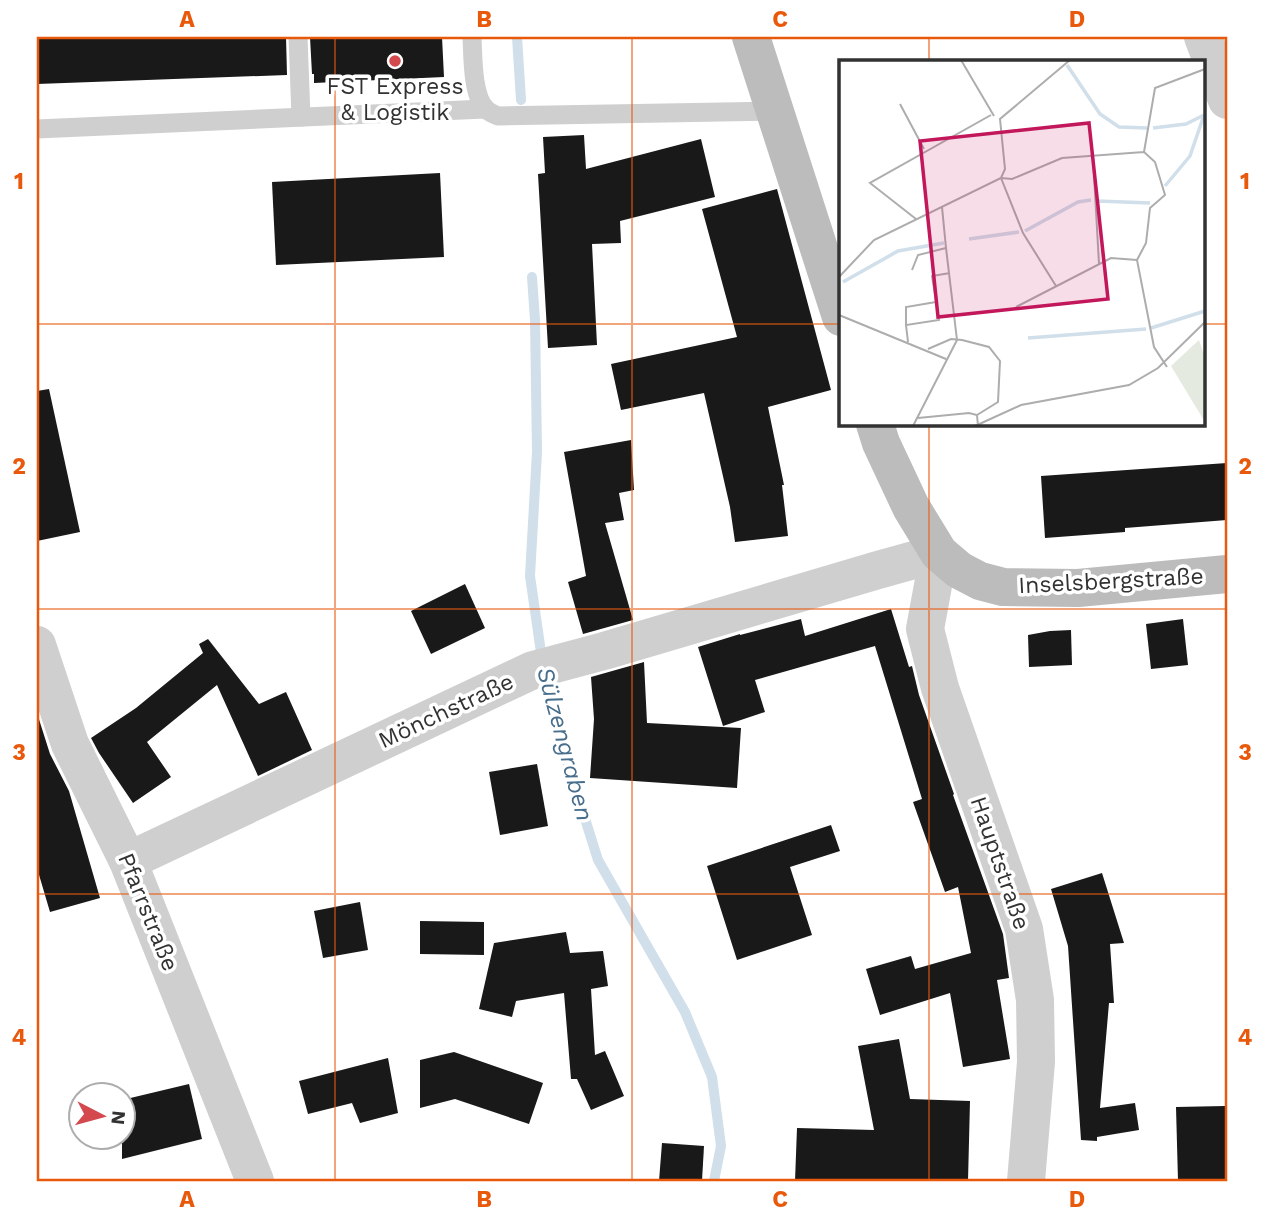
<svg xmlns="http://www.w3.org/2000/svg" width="1264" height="1218" viewBox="0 0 1264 1218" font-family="'Work Sans',sans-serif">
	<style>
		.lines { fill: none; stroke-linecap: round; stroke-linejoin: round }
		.stream { stroke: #d0dfea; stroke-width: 10 }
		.building { fill: #191919 }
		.lane { stroke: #cfcfcf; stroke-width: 19 }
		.street { stroke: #cfcfcf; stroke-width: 38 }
		.secondary { stroke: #bcbcbc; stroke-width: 38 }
		.grid { fill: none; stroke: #e8590c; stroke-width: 2; stroke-opacity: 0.55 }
		.poi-dot { fill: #d3494d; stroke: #fff; stroke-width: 2.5 }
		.labels { text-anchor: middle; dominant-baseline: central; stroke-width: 7; stroke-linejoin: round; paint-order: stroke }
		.poi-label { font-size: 23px; fill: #323232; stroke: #fff }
		.street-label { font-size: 23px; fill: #323232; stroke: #fff }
		.water-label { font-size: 24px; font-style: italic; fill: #476e8c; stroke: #fff }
		.inset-river { fill: none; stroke: #d0dfea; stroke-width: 3.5 }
		.inset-road { fill: none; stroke: #adadad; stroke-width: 2 }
		.view { fill: #c2185b; fill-opacity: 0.15; stroke: #c2185b; stroke-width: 3.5 }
		.inset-edge { fill: none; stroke: #323232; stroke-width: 3.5 }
		.neatline { fill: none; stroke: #e8590c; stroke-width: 2.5 }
		.grid-label { font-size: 23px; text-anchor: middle; font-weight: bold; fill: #e8590c }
	</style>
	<rect width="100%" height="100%" fill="#fff"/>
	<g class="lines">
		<!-- stream -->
		<g class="stream">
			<polyline points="517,37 521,100"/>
			<polyline points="532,277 535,320 537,452 530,576 548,701 598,860 685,1012 712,1077 721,1146 714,1181"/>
		</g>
	</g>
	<!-- building -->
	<g class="building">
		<polygon points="37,37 286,37 287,75 37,84"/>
		<polygon points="310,37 442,37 444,77 314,83 314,74 312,74"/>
		<polygon points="584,135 586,169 701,139 715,197 620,221 621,243 592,244 597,345 548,348 538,174 545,173 543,137"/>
		<polygon points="440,173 444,257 276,265 272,182"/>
		<polygon points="777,189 831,390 768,407 784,485 782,485 788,536 735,542 730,507 704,393 621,410 611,364 737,337 702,209"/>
		<polygon points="49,389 80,532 37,541 37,391"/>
		<polygon points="631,440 634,490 619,493 624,520 605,523 633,620 583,634 568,582 586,576 564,452"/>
		<polygon points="1227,463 1227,520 1125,528 1125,532 1045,538 1041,476"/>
		<polygon points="465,584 485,628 431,654 411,611"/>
		<polygon points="891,609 909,667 912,666 919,695 954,794 953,795 1003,934 1009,978 997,980 1010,1059 963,1067 950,993 880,1015 866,969 911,956 915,969 971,953 958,887 945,892 913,802 922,799 875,646 755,680 765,712 723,726 698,647 740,634 740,635 801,619 805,636"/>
		<polygon points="1183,619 1188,665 1151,669 1146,624"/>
		<polygon points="1071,630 1072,665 1029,667 1028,635 1050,631"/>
		<polygon points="208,639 259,704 286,692 312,750 258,776 217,685 147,742 171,777 133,803 99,753 91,738 136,708 203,653 199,644"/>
		<polygon points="644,662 647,723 741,728 737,788 590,778 594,719 591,677"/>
		<polygon points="37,713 50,754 69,791 100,898 50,912 37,868"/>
		<polygon points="537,764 548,826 500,835 489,772"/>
		<polygon points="831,825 840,851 790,867 812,935 737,960 707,866"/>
		<polygon points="1102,873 1124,943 1110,944 1114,1003 1109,1003 1100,1108 1135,1103 1139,1130 1097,1137 1097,1141 1081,1140 1068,946 1051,889"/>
		<polygon points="360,902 368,950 323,958 314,911"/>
		<polygon points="420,921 484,922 484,955 420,954"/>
		<polygon points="566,932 570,953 603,951 608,986 591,989 595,1055 605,1051 624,1096 591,1110 577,1079 571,1079 564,993 516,1001 512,1017 479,1009 494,943"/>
		<polygon points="899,1039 910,1099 970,1101 968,1181 795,1181 797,1128 874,1130 858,1046"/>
		<polygon points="454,1052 543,1083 529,1124 455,1099 420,1108 420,1060"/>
		<polygon points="388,1058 398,1113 360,1123 352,1103 308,1114 299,1081"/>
		<polygon points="189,1084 202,1139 122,1159 122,1100"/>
		<polygon points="1225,1106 1227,1181 1178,1181 1176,1107"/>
		<polygon points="662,1143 704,1146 702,1181 659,1181"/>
	</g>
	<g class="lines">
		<!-- lane -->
		<g class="lane">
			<polyline points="298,37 301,117"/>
			<path d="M472 37C473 56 472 98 487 110 490 113 494 114 498 116L774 111"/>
			<polyline points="37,129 485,109"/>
		</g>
		<!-- street -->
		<g class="street">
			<polyline points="1203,37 1227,100"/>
			<polyline points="37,645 70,744 128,861 255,1181"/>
			<polyline points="128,861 533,670 604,651 878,570 939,553 925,629 940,688 1024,929 1035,1000 1036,1062 1026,1181"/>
		</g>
		<!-- secondary -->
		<g class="secondary">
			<polyline points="751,37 841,317"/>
			<polyline points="875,424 881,443 911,507 939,553 959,570 980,581 1003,587 1078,588 1227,574"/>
		</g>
	</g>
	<!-- grid -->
	<path class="grid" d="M335 37V1181M632 37V1181M929 37V61M37 324H841M1203 324H1227M929 424V1181M37 609H1227M37 894H1227"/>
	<!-- markers -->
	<circle class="poi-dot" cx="395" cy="61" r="7"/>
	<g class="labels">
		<!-- poi labels -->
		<g class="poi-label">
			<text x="395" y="86">FST Express<tspan x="395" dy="26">&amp; Logistik</tspan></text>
		</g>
		<!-- street labels -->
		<g class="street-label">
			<text transform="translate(1111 581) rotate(-3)">Inselsbergstraße</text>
			<text transform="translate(446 711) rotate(-25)">Mönchstraße</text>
			<text transform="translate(1000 863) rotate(71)">Hauptstraße</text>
			<text transform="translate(148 912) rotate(68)">Pfarrstraße</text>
		</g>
		<!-- water labels -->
		<g class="water-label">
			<text transform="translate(565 744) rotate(75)">Sülzengraben</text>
		</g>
	</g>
	<!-- overview -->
	<g transform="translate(839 60)">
		<rect width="366" height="366" fill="#fff"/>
		<path d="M360 280 366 298V362L332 306Z" fill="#e4eadf"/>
		<path class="inset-river" d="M228 5 261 54 280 67 308 68M314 68 347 64 365 55M326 126 351 96 365 55M258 141 311 143M186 171 239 142 252 140M130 179 180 172M4 222 59 191 105 183M312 268 366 251M189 278 307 269"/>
		<path class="inset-road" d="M122 0 155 56M61 44 85 89M305 92 316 102 326 135 311 148 307 183 298 200 315 287 328 307M305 92 316 28 366 9M254 97 260 204M162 118 173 119 223 98 305 92M162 118 184 173 217 226M77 159 31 123 152 55M73 210 79 195 107 188 103 147M0 217 35 180 162 118 166 109 161 59 231 0M177 247 272 198 298 200M0 255 107 299M67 265V247L97 242M69 282 67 265 100 260 93 216 111 213M89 289 112 279 123 280 150 287 161 301 159 342 138 355M79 358 130 353 138 355 139 366M74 366 118 280 107 188M136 366 182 345 290 325 319 308 366 262"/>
		<path class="view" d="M250 63 269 239 99 257 81 81Z"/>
		<rect width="366" height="366" class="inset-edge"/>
	</g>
	<!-- border -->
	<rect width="1264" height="1218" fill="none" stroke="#ffffff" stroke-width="77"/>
	<!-- north arrow -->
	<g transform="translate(102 1116) rotate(96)"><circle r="33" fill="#ffffff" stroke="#adadad" stroke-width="2"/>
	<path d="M0-5L12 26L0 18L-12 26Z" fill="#d3494d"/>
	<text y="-10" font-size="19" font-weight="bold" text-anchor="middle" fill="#323232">N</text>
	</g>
	<rect x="38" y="38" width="1188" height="1142" class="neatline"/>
	<g class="grid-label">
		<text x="187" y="27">A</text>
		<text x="484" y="27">B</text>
		<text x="780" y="27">C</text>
		<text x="1077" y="27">D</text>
		<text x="19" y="189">1</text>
		<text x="1245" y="189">1</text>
		<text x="19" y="474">2</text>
		<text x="1245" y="474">2</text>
		<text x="19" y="760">3</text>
		<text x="1245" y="760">3</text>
		<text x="19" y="1045">4</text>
		<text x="1245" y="1045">4</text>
		<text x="187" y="1207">A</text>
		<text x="484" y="1207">B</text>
		<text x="780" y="1207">C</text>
		<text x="1077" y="1207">D</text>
	</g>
</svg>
